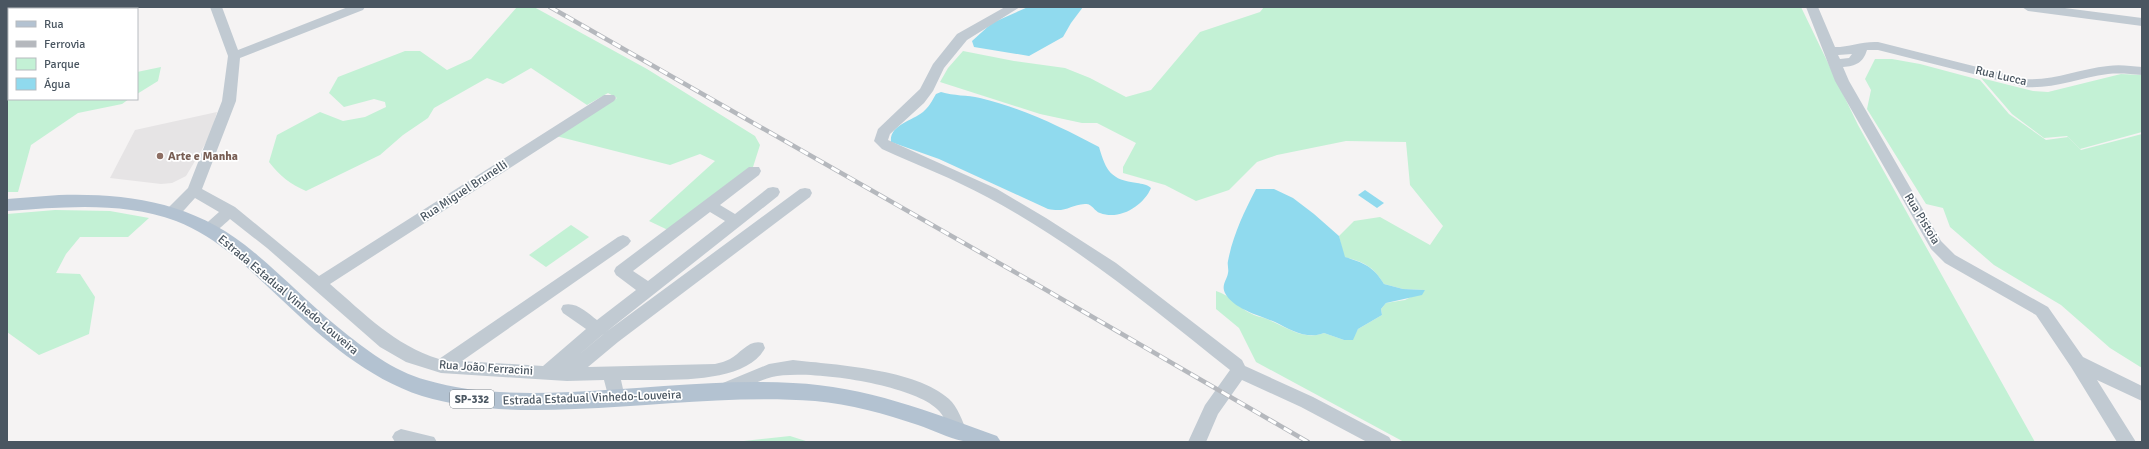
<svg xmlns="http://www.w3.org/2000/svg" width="2149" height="449" viewBox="0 0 2149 449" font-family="Signika,sans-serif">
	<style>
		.education { fill: #e6e4e5 }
		.green { fill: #c3f1d5 }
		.water { fill: #90daee }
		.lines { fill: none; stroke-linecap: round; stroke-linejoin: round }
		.minor { fill: #c1cad2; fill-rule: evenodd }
		.major { fill: #b3c2d1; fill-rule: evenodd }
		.rail-casing { stroke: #b5b8bd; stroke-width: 4.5 }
		.rail { stroke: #fff; stroke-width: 3; stroke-dasharray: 9; stroke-linecap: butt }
		.education-dot { fill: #8d6e63; stroke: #fff; stroke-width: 1.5 }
		.labels { text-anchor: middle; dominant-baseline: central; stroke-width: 3.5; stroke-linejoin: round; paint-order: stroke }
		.shield { fill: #fff; stroke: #808990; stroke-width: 1 }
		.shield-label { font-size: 11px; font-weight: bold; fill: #4a5661 }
		.street-label { font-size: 12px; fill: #4a5661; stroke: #fff }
		.education-label { font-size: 12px; font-weight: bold; fill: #785e54; stroke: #fff; text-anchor: start }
	</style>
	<rect width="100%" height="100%" fill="#f5f3f3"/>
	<!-- education -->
	<polygon class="education" points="217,112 210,136 186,176 172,183 161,184 110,178 135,130"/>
	<!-- green -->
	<g class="green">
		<path d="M517 7H534L647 69 755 136 760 145 753 167 668 230 649 221 715 161 700 154 670 165 556 136 617 98 608 93 587 105 531 68 503 84 487 78 434 108 428 118 403 135 380 155 306 191C290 184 280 176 269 162L277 135 320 112 343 121 365 117 386 107 385 102 374 99 344 107 329 93 338 77 405 51H420L447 70 471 59Z"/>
		<path d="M1264 7H1801L1858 125 2035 442H1404L1256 362 1239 328 1216 309V291C1231 295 1238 308 1252 314 1257 317 1264 317 1269 320 1287 327 1304 341 1324 333L1344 340H1352L1358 329 1382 315 1381 309 1386 303 1405 300 1425 290 1403 289 1384 284C1373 266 1364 262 1344 257L1339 236 1354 221 1380 217 1430 245 1443 226 1410 185 1406 142 1346 141 1277 155 1257 162 1229 190 1196 201 1165 185 1123 173V167L1136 143 1097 123H1082L1040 114 940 82 948 68 963 51 1014 61 1065 68 1090 78 1126 97 1151 90 1200 32 1260 12Z"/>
		<polygon points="1875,59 1892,59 1920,64 1980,80 2009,114 2046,140 2068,137 2081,150 2142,134 2142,368 2110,348 2061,305 1994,265 1950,227 1943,208 1926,204 1867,109 1871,90 1865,79"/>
		<polygon points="161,67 158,81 137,94 137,72"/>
		<polygon points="2121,74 2142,75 2142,132 2080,149 2067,136 2044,138 2012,114 1981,78 2033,91 2048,92"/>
		<polygon points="9,89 9,99 129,99 122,104 78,113 31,145 18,192 7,192 7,90"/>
		<polygon points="55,210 110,211 149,218 128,237 80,237 66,254 56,273 80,274 95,297 89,334 39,355 7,332 7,214"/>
		<polygon points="571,225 589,237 546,267 529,255"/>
		<polygon points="790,436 809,442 744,441"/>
	</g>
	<!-- water -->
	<g class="water">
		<polygon points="1028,7 1083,7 1071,23 1063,37 1029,56 974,47 972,41 992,23"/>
		<path d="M941 92C954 96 967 95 980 98 1022 108 1061 127 1099 147 1106 171 1111 180 1137 183 1142 184 1147 184 1151 188 1144 205 1120 221 1100 213 1094 211 1092 203 1085 204 1070 205 1066 213 1048 209L939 159 891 142C889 125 912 121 923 112 929 107 932 101 936 94Z"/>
		<path d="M1256 189H1274L1293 198 1314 214 1339 236 1345 257C1364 263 1373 266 1384 284L1403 289 1425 290 1422 295 1386 303 1381 309 1382 315 1358 329 1353 340H1344L1324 333C1307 340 1291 330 1275 322 1261 316 1233 309 1225 293 1221 285 1227 280 1228 273 1229 269 1227 265 1228 261 1233 235 1244 212 1256 189Z"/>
		<polygon points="1365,190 1384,203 1377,208 1358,195"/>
	</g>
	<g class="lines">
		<!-- minor -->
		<g class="minor">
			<polygon points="15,7 33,7 32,9 14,9"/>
			<polygon points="59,7 76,7 75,9 58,9"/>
			<path d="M210 7H222L238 50 348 7H365L363 10 240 58 236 101 202 189 235 207 319 276 604 95H614L616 98 614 101 330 284C365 314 394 345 439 359L618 237 623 235 628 237 631 241 628 245 462 361 543 366 586 329 563 313 561 309 563 305C576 301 588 313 597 320L636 290 616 275 614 271 616 267 749 167H759L761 171 759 175 720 205 735 214 768 188 773 187 778 188 780 192 778 196 601 336 575 358 606 332 800 189 805 188 810 189 812 193 810 197 618 342 588 367 715 364C720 363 726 361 730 359 741 353 749 339 763 343L765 348C745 387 659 379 621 380L625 398 622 403 616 405 610 403 604 380 567 381 441 373 406 362 380 347 267 248 230 219C222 226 214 236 203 233L200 229 219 212 195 198C187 206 179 220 167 217L165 213 167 209 188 188 222 101 228 56ZM710 212 725 221 648 281 633 271Z"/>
			<path d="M1005 7H1020L967 40 944 68 933 91 924 103 890 134 888 140 997 189 1046 218 1116 263 1242 360 1245 366 1313 397 1389 437 1392 442H1367L1301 407 1242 380 1218 414 1206 442H1188L1205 405 1230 370C1152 308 1075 244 987 197 954 179 917 165 882 149L874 141 878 129 920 89 933 64 957 34Z"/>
			<path d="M1806 7H1818L1835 47C1850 47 1863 41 1878 42L2025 79C2054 81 2079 69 2108 66 2119 64 2131 66 2142 67V75C2131 74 2119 73 2108 74 2079 78 2054 89 2025 87L1878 50H1867C1863 63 1856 66 1843 67L1849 81 1941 241 1955 255 2048 307 2083 357 2142 386V401L2097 380 2136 442H2117L2071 367 2036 315 1945 263 1931 249 1835 81ZM1852 54 1849 58 1840 59 1838 55Z"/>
			<polygon points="2022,7 2057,7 2142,18 2142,26 2028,11"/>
			<rect x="7" y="9" width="2" height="8"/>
			<rect x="7" y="23" width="2" height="8"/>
			<path d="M793 360C837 365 916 369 949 399 958 407 962 421 967 431L964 436 958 438 952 436C948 427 945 416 937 409 911 384 807 369 772 377 756 381 740 391 724 397L718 395 716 390 718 385 769 364Z"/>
			<polygon points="401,429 434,437 437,442 395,442 392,437 395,432"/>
		</g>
		<!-- major -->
		<path class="major" d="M59 195C126 193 190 202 245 245 278 271 307 302 339 328 365 349 393 371 426 380 473 394 522 394 571 392 645 389 719 379 793 383 865 386 931 412 997 436L1001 442C989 442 975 444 963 441 948 438 933 430 918 425 885 414 850 404 815 401 735 395 655 406 575 409 524 411 471 411 422 396 367 378 323 339 282 300 250 270 218 237 176 221 122 201 63 207 7 211V199Z"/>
		<defs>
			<polyline id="rail" points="550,7 1041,287 1308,442"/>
		</defs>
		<!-- rail casing -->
		<use href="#rail" class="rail-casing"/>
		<!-- rail -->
		<use href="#rail" class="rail"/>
	</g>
	<!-- markers -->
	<circle class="education-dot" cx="160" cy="156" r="4"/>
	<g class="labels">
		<!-- shield labels -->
		<rect class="shield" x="450" y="390" width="44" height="18" rx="3"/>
		<g class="shield-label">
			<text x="472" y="399">SP-332</text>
		</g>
		<!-- street labels -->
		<g class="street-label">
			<text transform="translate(2001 76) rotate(13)">Rua Lucca</text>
			<text transform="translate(464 191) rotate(-33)">Rua Miguel Brunelli</text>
			<text transform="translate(1922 219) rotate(59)">Rua Pistoia</text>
			<text transform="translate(288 295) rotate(40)">Estrada Estadual Vinhedo-Louveira</text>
			<text transform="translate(486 368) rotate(4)">Rua João Ferracini</text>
			<text transform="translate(592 398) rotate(-2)">Estrada Estadual Vinhedo-Louveira</text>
		</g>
		<!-- education labels -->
		<g class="education-label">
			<text x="168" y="156">Arte e Manha</text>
		</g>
	</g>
	<!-- border -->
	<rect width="2149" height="449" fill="none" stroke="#4a5661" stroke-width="16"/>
	<!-- legend -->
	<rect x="8" y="8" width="130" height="92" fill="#ffffff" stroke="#b7bbc0"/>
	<rect x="16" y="21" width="20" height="6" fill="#b3c2d1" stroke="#b7bbc0"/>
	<text x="44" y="28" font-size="12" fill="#4a5661">Rua</text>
	<rect x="16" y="41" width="20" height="6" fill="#b5b8bd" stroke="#b7bbc0"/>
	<text x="44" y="48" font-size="12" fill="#4a5661">Ferrovia</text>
	<rect x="16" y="58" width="20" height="12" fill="#c3f1d5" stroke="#b7bbc0"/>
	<text x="44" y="68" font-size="12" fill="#4a5661">Parque</text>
	<rect x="16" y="78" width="20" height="12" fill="#90daee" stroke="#b7bbc0"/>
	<text x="44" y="88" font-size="12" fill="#4a5661">Água</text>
</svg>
